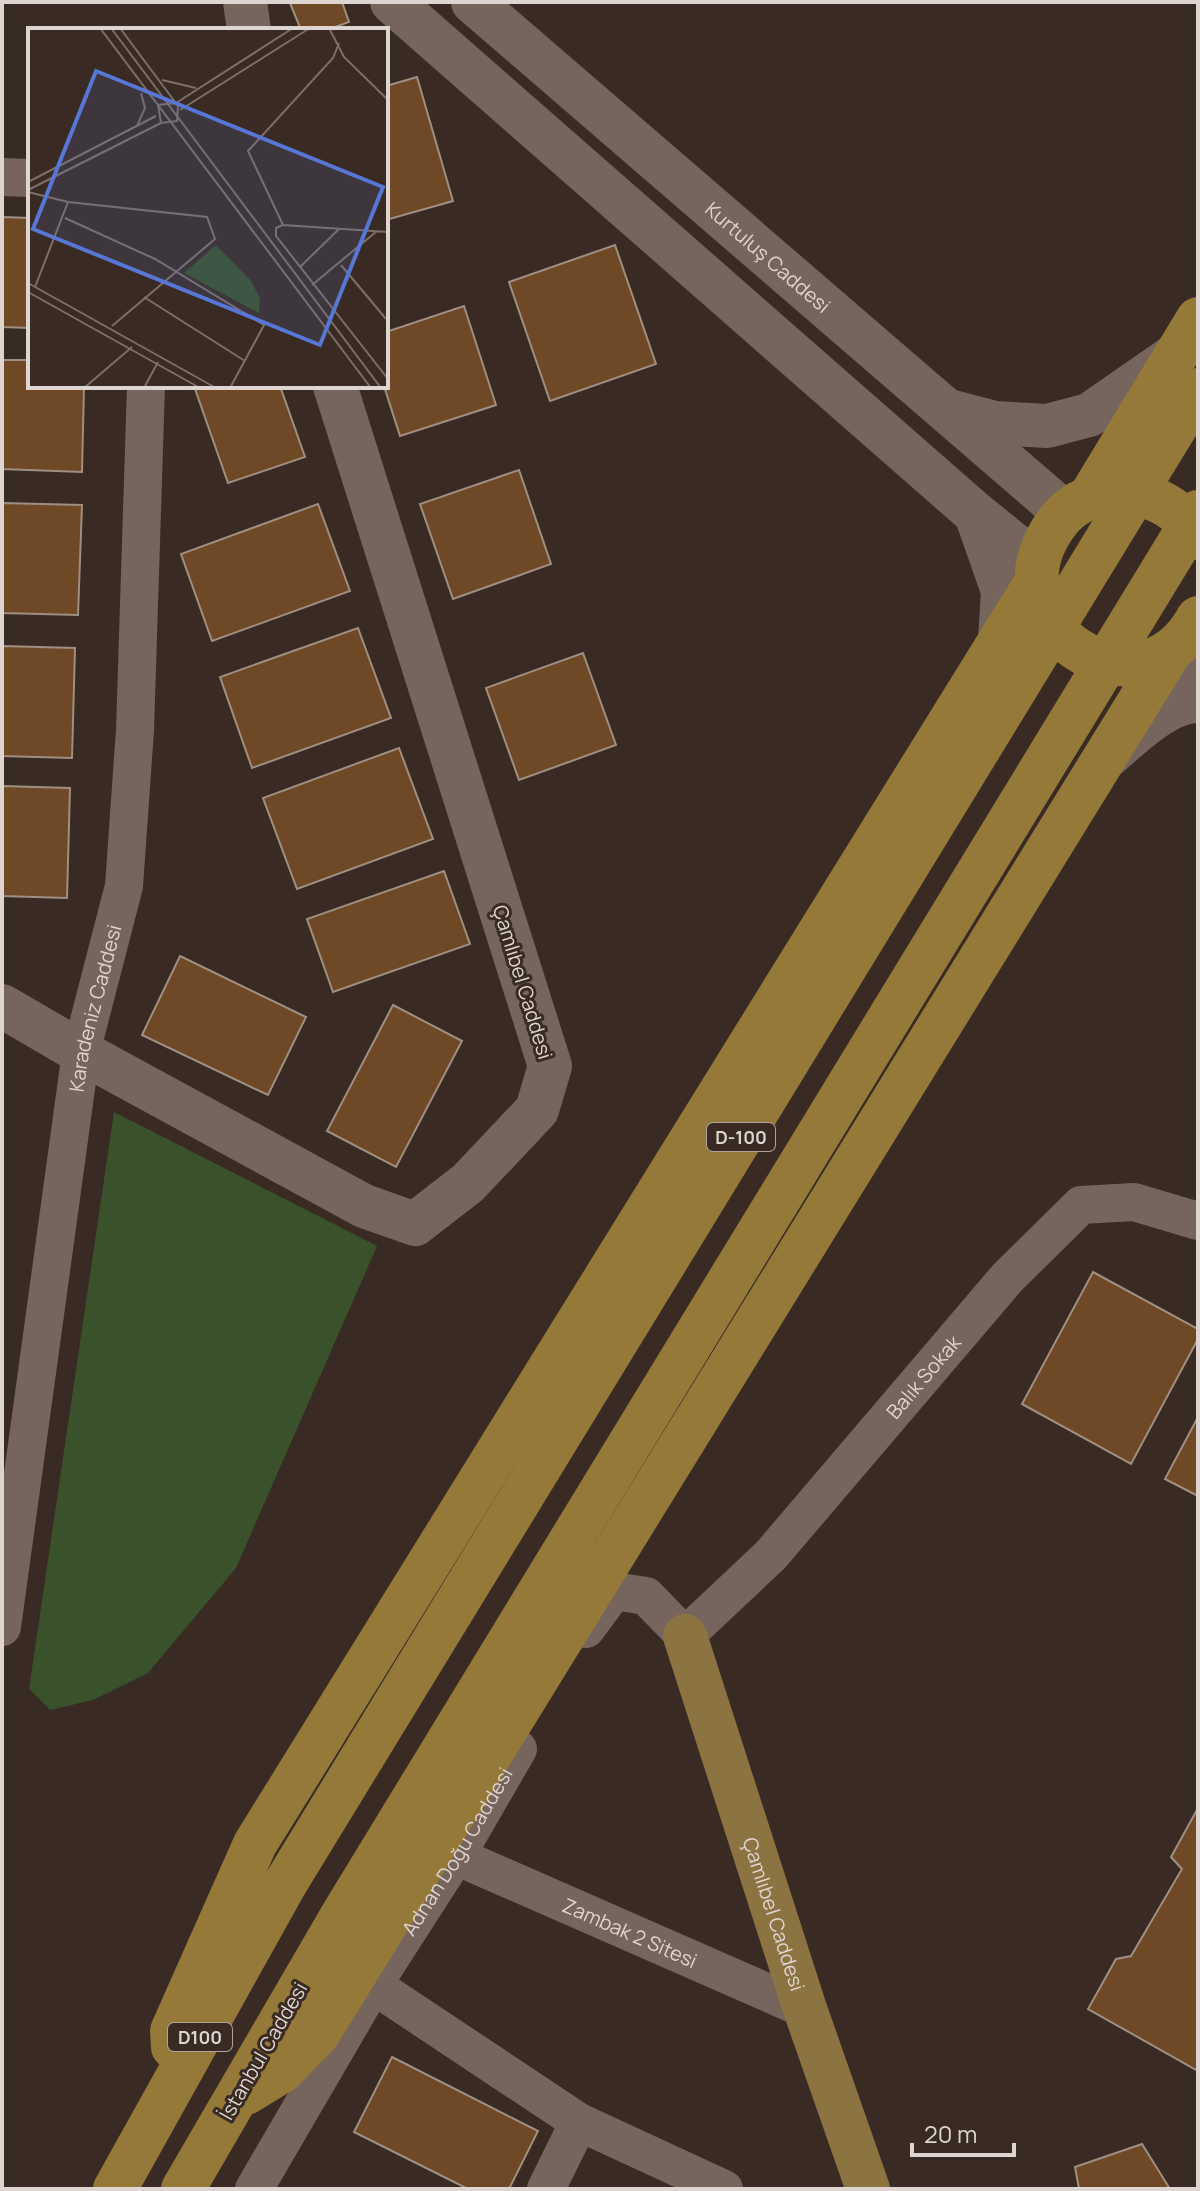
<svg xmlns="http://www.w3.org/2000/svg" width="1200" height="2191" viewBox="0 0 1200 2191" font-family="Manrope,sans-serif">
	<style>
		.green { fill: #39522b }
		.building { fill: #6f4826; stroke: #9f8f83; stroke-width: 2 }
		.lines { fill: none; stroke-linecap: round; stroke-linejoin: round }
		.minor { stroke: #75655c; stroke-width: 38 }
		.tertiary { stroke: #75655c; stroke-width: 44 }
		.secondary { stroke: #75655c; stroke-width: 44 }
		.primary { stroke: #8c7442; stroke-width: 44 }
		.trunk { stroke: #947939; stroke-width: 44 }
		.labels { text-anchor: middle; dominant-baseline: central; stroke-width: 6; stroke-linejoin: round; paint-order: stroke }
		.shield { fill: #392b23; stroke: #ada29c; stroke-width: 2 }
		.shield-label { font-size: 18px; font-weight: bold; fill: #dfd5d0 }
		.street-label { font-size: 20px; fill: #dfd5d0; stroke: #392b23 }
		.inset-road { fill: none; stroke: #7b6f68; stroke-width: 2 }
		.view { fill: #5776d6; fill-opacity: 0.15; stroke: #5776d6; stroke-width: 4 }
		.inset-edge { fill: none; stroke: #dfd5d0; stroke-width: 4 }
	</style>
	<rect width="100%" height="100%" fill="#392b23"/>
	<!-- green -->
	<polygon class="green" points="114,1112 377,1246 236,1568 148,1673 93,1700 50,1710 29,1689"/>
	<!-- building -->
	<g class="building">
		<polygon points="342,2 349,22 327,30 301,30 290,3"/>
		<polygon points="417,77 453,201 386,220 386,86"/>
		<polygon points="2,217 30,218 30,328 2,327"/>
		<polygon points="615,245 656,364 550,401 509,282"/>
		<polygon points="464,306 496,405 400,436 384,386 386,332"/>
		<polygon points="2,360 30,360 30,386 84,386 82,472 2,469"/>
		<polygon points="194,386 280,386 305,457 228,483"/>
		<polygon points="519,470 551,564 453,599 420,504"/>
		<polygon points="2,503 82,505 78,615 2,613"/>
		<polygon points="318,504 350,591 212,641 181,554"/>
		<polygon points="358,628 391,718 252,768 220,677"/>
		<polygon points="2,646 75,648 72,758 2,756"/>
		<polygon points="583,653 616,745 519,780 486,688"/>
		<polygon points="399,748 433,839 297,889 263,798"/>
		<polygon points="2,786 70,788 67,898 2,896"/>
		<polygon points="444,871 470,944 333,992 307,919"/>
		<polygon points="180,956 306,1017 268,1095 142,1035"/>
		<polygon points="393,1005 462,1041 396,1167 327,1131"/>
		<polygon points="1093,1272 1198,1329 1198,1339 1131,1464 1022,1404"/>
		<polygon points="1198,1417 1198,1496 1165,1479"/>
		<polygon points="1198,1808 1198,2071 1088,2009 1116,1959 1131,1956 1182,1869 1171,1857"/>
		<polygon points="392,2057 538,2131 509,2189 468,2189 354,2132"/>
		<polygon points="1142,2144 1170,2189 1079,2189 1075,2167"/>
	</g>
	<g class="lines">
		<!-- minor -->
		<g class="minor">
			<polyline points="2,177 30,178"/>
			<path id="s1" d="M2 1627 81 1052 124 886 135 730 146 386"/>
			<path id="s2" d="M586 1629 614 1591 646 1596 685 1636 771 1555 1007 1278 1081 1205 1134 1202 1198 1221"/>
			<path id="s3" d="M456 1856 805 2009"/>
			<polyline points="373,1985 579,2122 724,2189"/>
			<path id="s4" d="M254 2189 373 1985 456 1856 518 1749"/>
			<polyline points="546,2189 579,2122"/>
		</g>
		<!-- tertiary -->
		<g class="tertiary">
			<polyline points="245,2 249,30"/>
			<polyline points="1171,650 1198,671"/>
			<path d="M1108 756C1131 736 1166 701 1198 701"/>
			<polyline points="2,1006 81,1052 364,1206 415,1224 468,1183 537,1110 550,1066 335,386"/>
		</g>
		<!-- secondary -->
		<g class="secondary">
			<polyline points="392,2 976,514 1037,563"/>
			<path id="s5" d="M473 2 1065 513"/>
			<polyline points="949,411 995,423 1047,426 1089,415 1177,354"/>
			<polyline points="976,514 1003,591 1000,640"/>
		</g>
		<!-- primary -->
		<path class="primary" id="s6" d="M685 1636 805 2009 868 2189"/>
		<!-- trunk -->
		<g class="trunk">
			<polyline points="1090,497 1198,319"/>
			<path d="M1198 538C1182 509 1156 496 1124 492 1102 489 1073 502 1059 520 978 623 1139 727 1198 618"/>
			<polyline points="173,2047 172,2031 255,1844 1037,581"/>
			<polyline points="246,2093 282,2071 318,2034 1171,650"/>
			<polyline points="115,2189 285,1884 1198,390"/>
			<polyline points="183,2189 343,1914 1198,512"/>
		</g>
	</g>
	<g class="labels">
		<!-- shield labels -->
		<g class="shield">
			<rect x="707" y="1123" width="68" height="28" rx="6"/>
			<rect x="168" y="2023" width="64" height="28" rx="6"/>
		</g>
		<g class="shield-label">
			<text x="741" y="1137">D-100</text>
			<text x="200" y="2037">D100</text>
		</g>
		<!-- street labels -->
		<g class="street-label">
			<text stroke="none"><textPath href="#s5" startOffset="390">Kurtuluş Caddesi</textPath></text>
			<text transform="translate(523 982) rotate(73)">Çamlıbel Caddesi</text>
			<text stroke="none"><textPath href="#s1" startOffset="626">Karadeniz Caddesi</textPath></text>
			<text stroke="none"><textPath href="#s2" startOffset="488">Balık Sokak</textPath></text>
			<text stroke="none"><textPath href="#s4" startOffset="394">Adnan Doğu Caddesi</textPath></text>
			<text stroke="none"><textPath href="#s6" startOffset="292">Çamlıbel Caddesi</textPath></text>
			<text stroke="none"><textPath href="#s3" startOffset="190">Zambak 2 Sitesi</textPath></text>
			<text transform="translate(263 2051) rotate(-60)">İstanbul Caddesi</text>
		</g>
	</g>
	<!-- overview -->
	<g transform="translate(28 28)">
		<rect width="360" height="360" fill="#392b23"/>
		<path d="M188 217 223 253 232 270 231 285 156 245Z" fill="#39522b"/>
		<path class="inset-road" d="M72 0 343 360M83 0 353 360M92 0 150 78 149 93 133 95 130 77 148 75M301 0 316 29 360 72M311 15 305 30 220 123 255 197 248 200V208L360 351M134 52 168 60M148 75 265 0M152 82 282 0M109 98 117 80 113 65M0 154 128 88M0 162 133 95M0 164 40 174 179 189 187 211 84 298M37 190 127 231 236 297 202 360M255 197 360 204M313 237 358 291M272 239 311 201M0 255 188 360M284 257 349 203M7 259 40 174M0 264 172 360M116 269 217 333M56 360 104 319M116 360 130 334"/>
		<path class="view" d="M68 43 355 159 292 317 5 201Z"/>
		<rect width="360" height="360" class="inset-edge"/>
	</g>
	<!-- border -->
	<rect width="1200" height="2191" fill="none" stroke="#dfd5d0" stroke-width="8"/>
	<!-- scale -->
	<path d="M912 2143v12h102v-12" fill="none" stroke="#dfd5d0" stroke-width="4"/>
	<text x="924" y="2143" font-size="24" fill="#dfd5d0" stroke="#392b23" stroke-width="6" paint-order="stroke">20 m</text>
</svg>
